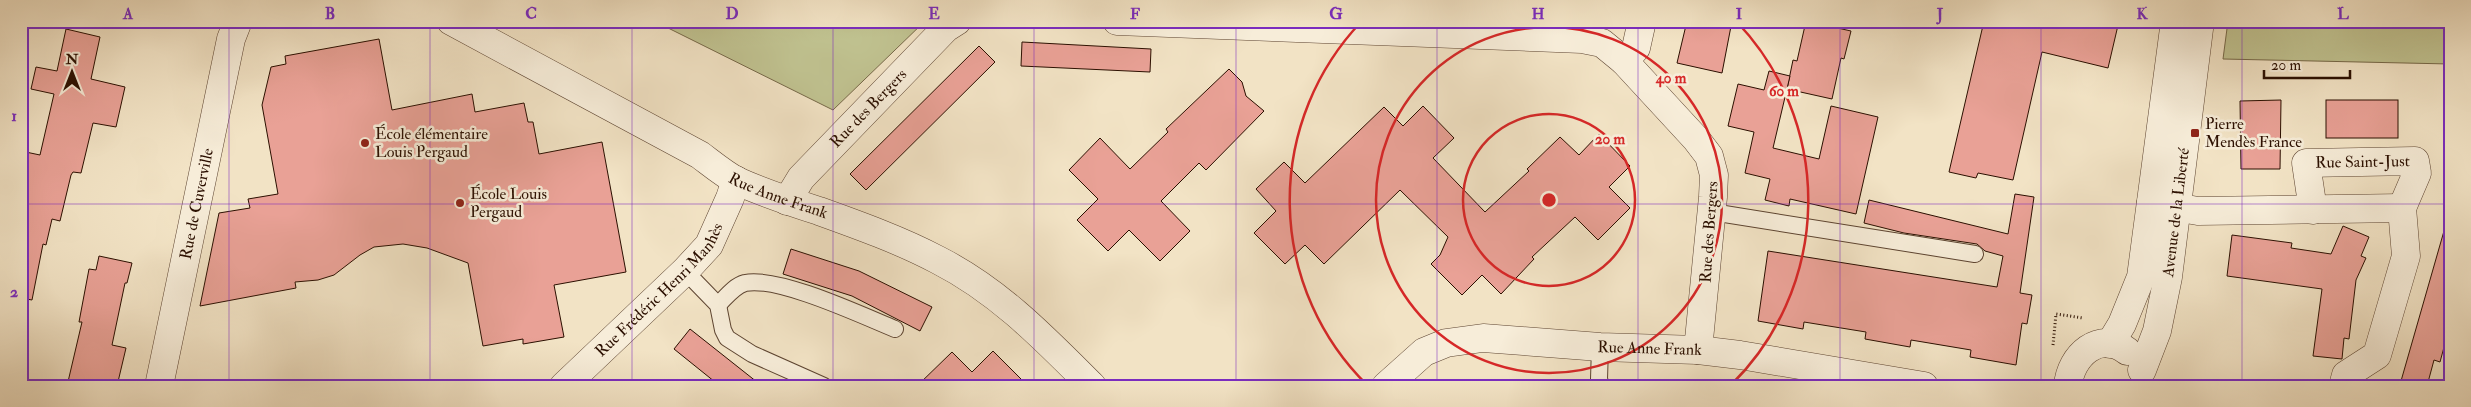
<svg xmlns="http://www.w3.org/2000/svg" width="2471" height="407" viewBox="0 0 2471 407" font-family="'IM FELL Double Pica',serif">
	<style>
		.green { fill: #c0c290; stroke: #766848 }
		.building { fill: #e9a196; stroke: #2b0f00 }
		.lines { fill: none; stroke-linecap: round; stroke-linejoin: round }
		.lane-casing { stroke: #5d4431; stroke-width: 18 }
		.street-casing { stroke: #5d4431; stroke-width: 29 }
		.path { stroke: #2b0f00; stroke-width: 3; stroke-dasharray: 1 2.5; stroke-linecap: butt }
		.lane { stroke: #f7edd9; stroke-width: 16 }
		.street { stroke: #f7edd9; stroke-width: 28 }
		.grid { fill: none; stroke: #7b2cbf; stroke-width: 1; stroke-opacity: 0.55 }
		.ring { fill: none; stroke: #d62828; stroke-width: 2.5 }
		.poi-dot { fill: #8f2418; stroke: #f7edd9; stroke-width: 2 }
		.labels { text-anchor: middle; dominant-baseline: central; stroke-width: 5; stroke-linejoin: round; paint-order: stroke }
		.street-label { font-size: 16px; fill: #2b0f00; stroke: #f7edd9 }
		.poi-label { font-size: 16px; fill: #2b0f00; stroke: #f7edd9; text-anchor: start }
		.centre { fill: #d62828; stroke: #f7edd9; stroke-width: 2.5 }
		.ring-label { font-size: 15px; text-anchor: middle; font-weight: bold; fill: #d62828; stroke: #f7edd9; stroke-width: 5; stroke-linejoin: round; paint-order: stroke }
		.neatline { fill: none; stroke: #7b2cbf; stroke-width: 2 }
		.grid-label { font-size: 16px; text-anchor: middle; font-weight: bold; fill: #7b2cbf }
	</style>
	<rect width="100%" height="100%" fill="#f2e3c5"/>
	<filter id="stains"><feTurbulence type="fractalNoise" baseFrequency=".004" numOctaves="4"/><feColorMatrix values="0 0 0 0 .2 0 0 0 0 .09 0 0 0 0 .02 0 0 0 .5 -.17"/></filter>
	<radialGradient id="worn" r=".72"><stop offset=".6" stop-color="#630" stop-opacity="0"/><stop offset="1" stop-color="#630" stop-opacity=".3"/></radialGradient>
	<!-- green -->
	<g class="green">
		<polygon points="654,21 925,21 833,110"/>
		<polygon points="2228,21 2450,21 2450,64 2223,59"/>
	</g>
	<!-- building -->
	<g class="building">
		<polygon points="1687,21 1732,21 1722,73 1677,63"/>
		<polygon points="1806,21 1851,31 1844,59 1841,58 1832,99 1787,89 1793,60 1797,61"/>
		<polygon points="1984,21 2119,21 2108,68 2042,52 2013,180 1978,173 1976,178 1949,172"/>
		<polygon points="66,29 100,37 91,79 125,87 116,127 93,123 81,173 73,172 71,175 60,221 52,219 46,245 43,244 32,300 21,298 21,151 40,155 54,94 31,89 36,67 57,71"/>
		<polygon points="379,39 392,110 472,94 475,112 524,103 528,122 533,122 539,154 602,142 626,272 554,285 564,337 523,344 523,339 483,346 468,263 427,248 403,244 374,247 360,255 334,275 318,280 295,282 296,288 200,306 219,213 250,208 248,199 278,194 262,105 271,67 286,64 285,56"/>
		<polygon points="1022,42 1151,49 1150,72 1021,66"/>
		<polygon points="979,46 995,62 866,190 850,174"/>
		<polygon points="1229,69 1242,82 1246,96 1264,111 1206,170 1199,163 1161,201 1190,231 1160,261 1129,230 1108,251 1077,220 1098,199 1069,170 1100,138 1130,169 1168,132 1166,129"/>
		<polygon points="1769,71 1790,76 1773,148 1819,159 1831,106 1878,117 1856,214 1790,199 1789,206 1765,200 1770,179 1745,173 1754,132 1728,126 1738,84 1764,90"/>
		<polygon points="2281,100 2280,169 2241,169 2240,101"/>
		<rect x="2326" y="100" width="72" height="38"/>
		<polygon points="1423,106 1454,138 1433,158 1485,212 1529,171 1527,169 1560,137 1579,155 1599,134 1630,166 1609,187 1630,208 1598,240 1575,217 1532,257 1534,259 1501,294 1482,275 1462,295 1431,264 1440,255 1448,237 1400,190 1324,264 1305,245 1285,264 1254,233 1276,211 1256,189 1284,162 1305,183 1384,107 1403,126"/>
		<polygon points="2015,194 2034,197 2020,293 2032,295 2027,324 2022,323 2016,365 1970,357 1971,350 1911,340 1910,347 1865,339 1866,332 1804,322 1803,329 1758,321 1768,251 1997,287 2003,256 1985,251 1977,244 1904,233 1864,223 1869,200 2008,234"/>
		<polygon points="2343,226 2369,237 2361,256 2366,258 2356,280 2349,339 2344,338 2342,359 2313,356 2322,289 2227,276 2232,235 2292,243 2291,248 2331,254"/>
		<polygon points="2444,231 2450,231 2450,325 2440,362 2434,360 2427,386 2419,386 2401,381"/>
		<polygon points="791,249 859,271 932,307 920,331 852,296 783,274"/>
		<polygon points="99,256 132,263 127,283 125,283 112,345 126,348 117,386 67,386 82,322 79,322 89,269 96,270"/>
		<polygon points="690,329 762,386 720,386 674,349"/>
		<polygon points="993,351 1028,386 917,386 952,352 972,372"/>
	</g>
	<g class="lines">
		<defs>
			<g id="lane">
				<polyline points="1712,212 1975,254"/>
				<polyline points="685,271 718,305 723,330 727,338 752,354 824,386"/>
				<path d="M718 305C726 297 734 286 745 283 778 276 861 315 895 329"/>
				<polyline points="1600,347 1599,379 1601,386"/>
			</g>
			<g id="street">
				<path id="s1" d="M451 21 700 155C712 164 724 174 737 181 764 193 791 202 819 211 858 225 900 240 938 260 999 291 1044 338 1092 386"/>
				<polyline points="1117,21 1582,39 1602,43 1624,61 1696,139 1709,156 1714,175 1713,197 1698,350"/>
				<polyline points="1624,61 1636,48 1642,21"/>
				<path id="s2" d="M787 201 801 178 946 28 957 21"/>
				<polyline points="2151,203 2198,211 2402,208 2406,256 2377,355 2346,375 2343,386"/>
				<path id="s3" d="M2313 210 2306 163 2415 161 2417 173 2402 208"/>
				<polyline points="2110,344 2122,324 2141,277 2175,21"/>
				<path id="s4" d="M2142 370 2157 331 2168 277 2200 21"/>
				<path id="s5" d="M159 386 231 39 238 21"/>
				<path id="s6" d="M564 386 685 271 709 245 730 198 736 180"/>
				<path id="s7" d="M1386 386 1424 352 1446 343 1483 338 1600 347 1698 350 1740 355 1924 386"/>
				<path d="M2068 386C2070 356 2100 329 2127 351"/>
			</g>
		</defs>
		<!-- lane casing -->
		<use href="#lane" class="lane-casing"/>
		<!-- street casing -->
		<use href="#street" class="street-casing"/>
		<!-- path -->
		<polyline class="path" points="2053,345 2056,314 2083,318"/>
		<!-- lane -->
		<use href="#lane" class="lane"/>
		<!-- street -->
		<use href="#street" class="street"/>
	</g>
	<!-- grid -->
	<path class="grid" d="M229 21V386M430 21V386M632 21V386M833 21V386M1034 21V386M1236 21V386M1437 21V386M1638 21V386M1840 21V386M2041 21V386M2242 21V386M21 204H2450"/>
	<!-- distance rings -->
	<g class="ring">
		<circle cx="1549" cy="200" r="86"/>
		<circle cx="1549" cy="200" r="173"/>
		<path d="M1367 385A259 259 0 0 1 1361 22M1737 22A259 259 0 0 1 1731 385"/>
	</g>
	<!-- markers -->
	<g class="poi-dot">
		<rect x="2190" y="128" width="10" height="10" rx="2.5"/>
		<circle cx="365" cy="143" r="5"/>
		<circle cx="460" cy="203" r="5"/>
	</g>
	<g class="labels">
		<!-- street labels -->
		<g class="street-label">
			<text stroke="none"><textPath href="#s2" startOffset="124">Rue des Bergers</textPath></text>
			<text stroke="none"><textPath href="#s3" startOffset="104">Rue Saint-Just</textPath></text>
			<text stroke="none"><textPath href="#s1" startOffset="372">Rue Anne Frank</textPath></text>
			<text stroke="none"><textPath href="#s5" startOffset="186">Rue de Cuverville</textPath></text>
			<text stroke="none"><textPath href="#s4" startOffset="162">Avenue de la Liberté</textPath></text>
			<text transform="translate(1709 232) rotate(-86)">Rue des Bergers</text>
			<text stroke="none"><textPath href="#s6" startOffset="136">Rue Frédéric Henri Manhès</textPath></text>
			<text stroke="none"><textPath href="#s7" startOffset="279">Rue Anne Frank</textPath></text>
		</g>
		<!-- poi labels -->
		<g class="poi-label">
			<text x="2205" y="124">Pierre<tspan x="2205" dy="18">Mendès France</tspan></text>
			<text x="375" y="134">École élémentaire<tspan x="375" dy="18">Louis Pergaud</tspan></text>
			<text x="470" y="194">École Louis<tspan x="470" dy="18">Pergaud</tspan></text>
		</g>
	</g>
	<circle cx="1549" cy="200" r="8" class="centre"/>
	<g class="ring-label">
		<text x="1671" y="83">40 m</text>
		<text x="1784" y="96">60 m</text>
		<text x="1610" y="144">20 m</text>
	</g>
	<!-- margin -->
	<rect width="2471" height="407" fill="none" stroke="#f2e3c5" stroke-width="55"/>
	<!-- north arrow -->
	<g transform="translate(72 72)" stroke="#f7edd9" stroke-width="4" paint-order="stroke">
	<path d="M0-4L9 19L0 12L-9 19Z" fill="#2b0f00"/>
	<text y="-8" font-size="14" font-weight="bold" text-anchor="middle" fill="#2b0f00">N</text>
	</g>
	<!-- scale -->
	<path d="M2264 70v8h86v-8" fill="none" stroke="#2b0f00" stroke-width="2.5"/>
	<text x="2271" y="70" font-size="15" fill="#2b0f00" stroke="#f7edd9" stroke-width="4" paint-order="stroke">20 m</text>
	<rect x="28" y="28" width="2416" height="352" class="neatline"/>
	<g class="grid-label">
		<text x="128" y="19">A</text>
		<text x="330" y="19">B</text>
		<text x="531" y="19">C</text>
		<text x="732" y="19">D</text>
		<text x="934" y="19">E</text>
		<text x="1135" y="19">F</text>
		<text x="1336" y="19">G</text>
		<text x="1538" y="19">H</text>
		<text x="1739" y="19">I</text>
		<text x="1940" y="19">J</text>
		<text x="2142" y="19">K</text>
		<text x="2343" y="19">L</text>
		<text x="14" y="121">1</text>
		<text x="14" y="297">2</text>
	</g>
	<rect width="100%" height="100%" filter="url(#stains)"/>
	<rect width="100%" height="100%" fill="url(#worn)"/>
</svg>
